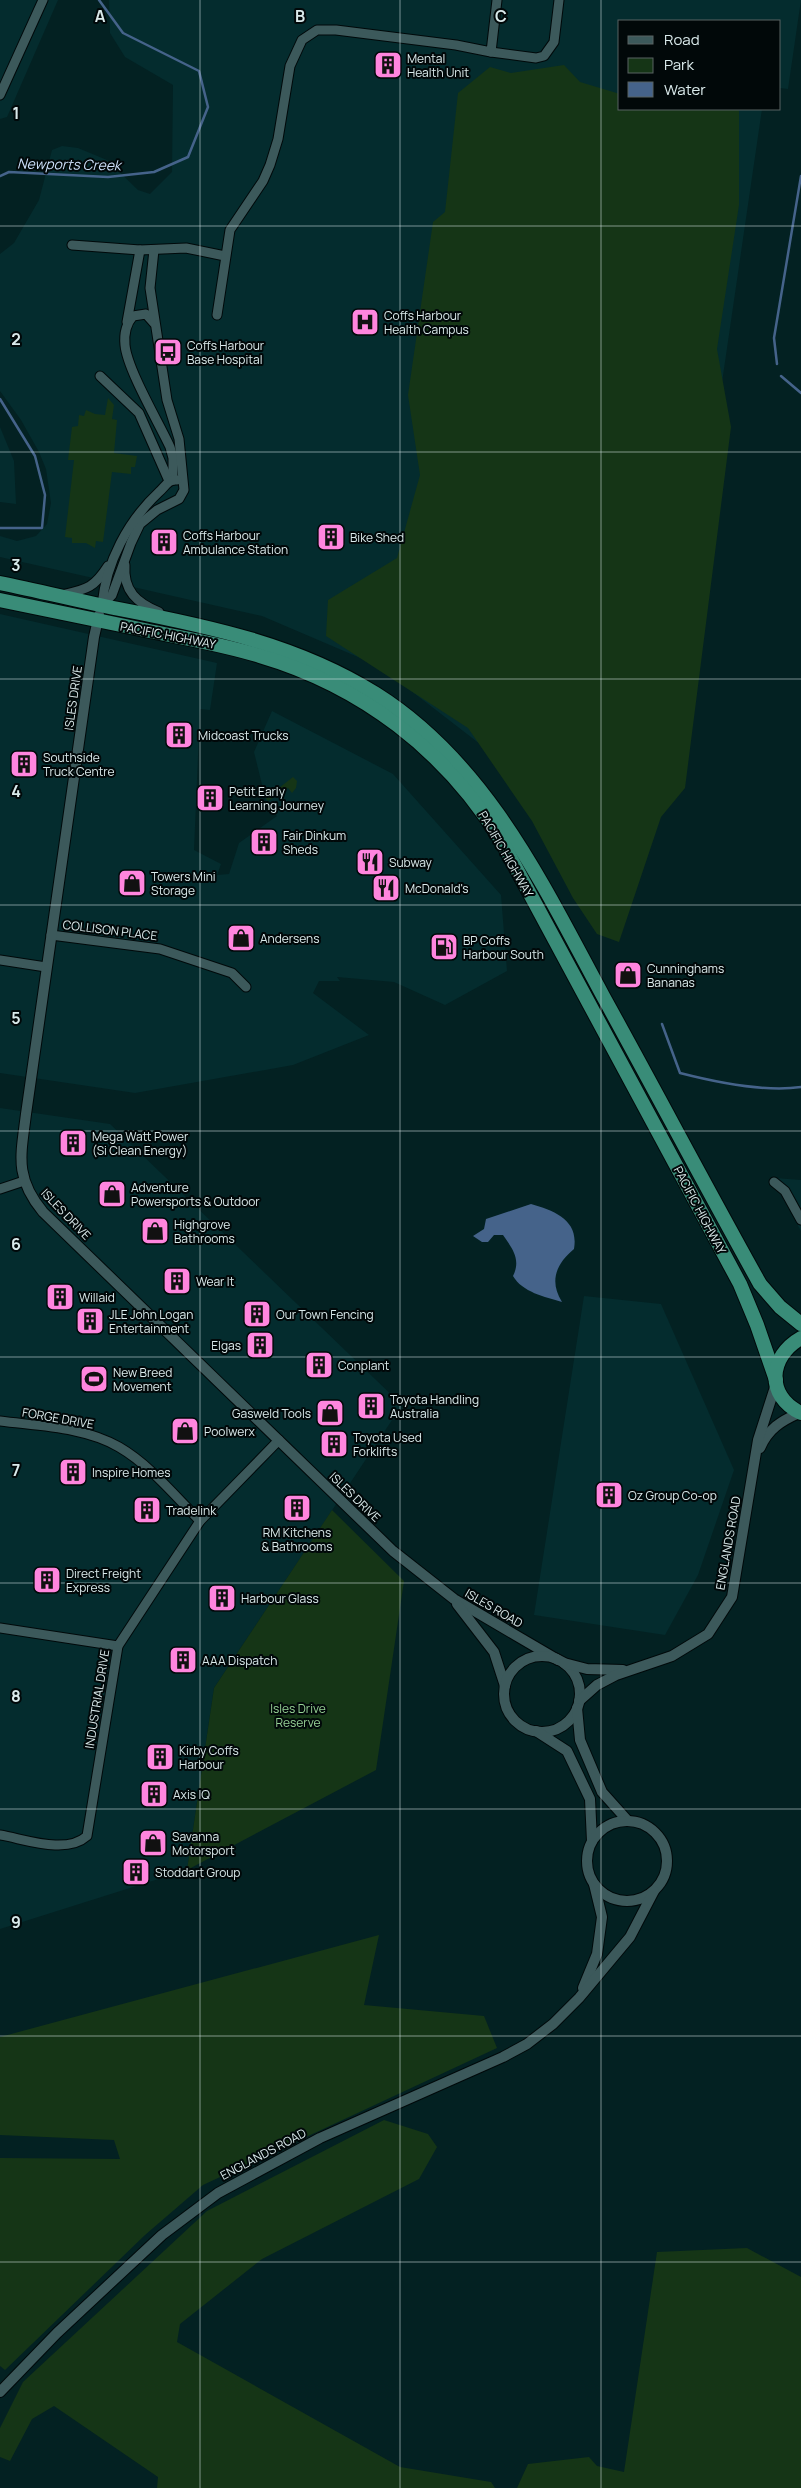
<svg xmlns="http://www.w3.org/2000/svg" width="801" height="2488" viewBox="0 0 801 2488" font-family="Manrope,sans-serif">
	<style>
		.built { fill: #042c2e }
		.green { fill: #153516 }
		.water { fill: #45638a }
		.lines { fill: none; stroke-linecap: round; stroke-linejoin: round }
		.stream { stroke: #45638a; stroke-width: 2.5 }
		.minor-casing { stroke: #00090a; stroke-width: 11 }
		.tertiary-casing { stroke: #00090a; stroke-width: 12 }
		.trunk-casing { stroke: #00090a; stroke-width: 16 }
		.minor { stroke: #3c595b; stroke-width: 9 }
		.tertiary { stroke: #3c595b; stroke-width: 10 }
		.trunk { stroke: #398c78; stroke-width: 14 }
		.grid { fill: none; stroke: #daeaeb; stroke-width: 1; stroke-opacity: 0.55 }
		.labels { text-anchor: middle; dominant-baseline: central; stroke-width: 4; stroke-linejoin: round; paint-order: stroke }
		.poi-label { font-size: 12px; fill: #daeaeb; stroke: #010809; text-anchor: start }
		.street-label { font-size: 12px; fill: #daeaeb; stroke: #010809 }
		.park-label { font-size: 12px; fill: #96d195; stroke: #010809 }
		.water-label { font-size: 14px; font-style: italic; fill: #ccdff9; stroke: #010809 }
		.grid-label { font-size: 16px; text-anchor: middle; font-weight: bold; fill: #daeaeb; stroke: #010809; stroke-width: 4; stroke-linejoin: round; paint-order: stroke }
	</style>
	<rect width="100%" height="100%" fill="#032122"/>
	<!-- built -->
	<g class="built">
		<polygon points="0,0 58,0 7,117 0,119"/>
		<polygon points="109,0 801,0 788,89 780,88 780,21 620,21 620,109 762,109 664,779 489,751 379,666 262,616 0,557 0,536 17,541 36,536 47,524 51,503 46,469 39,452 21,420 0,391 0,254 14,243 39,200 52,150 62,146 78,148 107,160 138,190 150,194 172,172 173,85 125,57 110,33"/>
		<polygon points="0,427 14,461 16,504 0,502"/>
		<polygon points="0,614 217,663 210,710 200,709 194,850 221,864 217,875 229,874 239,843 277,816 266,801 254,752 272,711 393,774 501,895 507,971 445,1005 394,982 337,977 340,981 319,981 313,993 369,1035 293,1065 135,1093 0,1073"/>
		<polygon points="0,1108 110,1124 402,1405 214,1688 187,1870 0,1929"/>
		<polygon points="775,1178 801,1180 801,1231 781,1195"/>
		<polygon points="584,1296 661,1304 734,1470 698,1575 665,1635 534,1615"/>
	</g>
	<!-- green -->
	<g class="green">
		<polygon points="564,65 580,82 620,94 620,109 738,109 739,111 739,205 717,349 731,427 685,788 661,817 619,942 597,934 573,898 532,821 468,728 326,636 328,600 397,558 420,475 408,395 433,222 445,212 458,93 490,67 511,73"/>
		<polygon points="108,398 114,405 112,419 117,420 114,453 137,456 135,467 131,467 131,474 112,472 103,542 96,541 95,548 86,543 72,543 72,538 65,537 74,460 68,460 72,427 78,426 79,415 84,416 86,410 95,414 105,415"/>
		<polygon points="293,777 297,781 296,788 292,793 288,788 268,801 266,798"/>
		<polygon points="332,1510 404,1581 376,1770 187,1870 214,1688"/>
		<polygon points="379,1935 364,2005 484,2016 497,2048 203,2185 145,2235 5,2370 0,2366 0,2158 120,2159 114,2140 0,2135 0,2037"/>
		<polygon points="384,2120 428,2134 437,2147 419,2179 262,2259 180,2324 177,2342 400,2467 491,2482 495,2488 157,2488 158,2477 54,2406 32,2419 10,2461 0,2457 0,2428 23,2382 207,2211"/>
		<polygon points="747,2248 801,2277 801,2488 517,2488 528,2464 589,2457 597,2466 624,2472 657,2252"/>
	</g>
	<!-- water -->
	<path class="water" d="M531 1204C555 1211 579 1220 574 1249 556 1264 549 1281 562 1302 545 1297 522 1292 513 1276 521 1260 513 1249 503 1235H494L488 1242H482L473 1236 484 1229 486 1219Z"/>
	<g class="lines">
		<!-- stream -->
		<g class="stream">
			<polyline points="0,176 9,172 108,177 154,172 188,157 208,107 199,71 123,33 99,0"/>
			<polyline points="777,364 774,338 801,176"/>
			<polyline points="781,376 801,393"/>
			<polyline points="0,399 35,456 45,495 42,528 0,528"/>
			<path d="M662 1024 680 1073C715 1082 766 1092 801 1087"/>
		</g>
		<defs>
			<g id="minor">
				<polyline points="491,52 536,58 544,56 554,42 559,0"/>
				<polyline points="0,95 43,0"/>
				<polyline points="72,245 140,250 186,248 225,256"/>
				<polyline points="217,315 230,230 263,181 270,165 278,139 290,66 302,40 317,30 336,30 456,45 491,52 497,0"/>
				<polyline points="127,322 140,250"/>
				<path d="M154 323 146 314 133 316C126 324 124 335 125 345 127 369 159 423 170 447L173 458V480"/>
				<polyline points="100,376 139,413 169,481"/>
				<path d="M125 565C123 591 137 603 159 612"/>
				<path d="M62 595C87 589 94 588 108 566"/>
				<polyline points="102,605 112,595 131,543 140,524 157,510 179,499 184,490 179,439 167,400 150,288 154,250"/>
				<path d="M102 605C106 562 128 521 159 492 165 487 168 479 177 480"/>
				<polyline points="51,935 160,949 232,973 246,987"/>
				<polyline points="0,960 46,967"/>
				<polyline points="774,1182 785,1191 801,1220"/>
				<polyline points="0,1189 24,1181"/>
				<path d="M0 1421C38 1426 85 1427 119 1447 150 1465 175 1496 200 1521"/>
				<polyline points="0,1628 118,1646"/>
				<path d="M0 1835C25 1839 66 1855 87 1836L118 1646 200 1521 279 1440"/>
			</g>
			<g id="tertiary">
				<path d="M99 615 94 637 26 1114C21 1155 14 1177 43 1212L393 1551 454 1599 558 1660"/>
				<path d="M760 1448C768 1429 781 1421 799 1413"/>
				<polyline points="457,1604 494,1652 505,1686"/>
				<circle cx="542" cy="1694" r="38"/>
				<polyline points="564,1663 587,1669 623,1670"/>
				<polyline points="579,1701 597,1685 616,1675 672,1656 708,1634 732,1597 758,1440 776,1384"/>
				<polyline points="577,1708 580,1740 602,1792 628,1821"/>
				<polyline points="536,1731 567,1751 590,1799 592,1841"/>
				<circle cx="627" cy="1861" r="40"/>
				<polyline points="583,1988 597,1954 602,1917 594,1884"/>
				<polyline points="0,2392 57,2333 162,2235 218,2193 320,2138 503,2057 527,2044 553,2024 579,1998 630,1937 654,1891"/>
			</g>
			<g id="trunk">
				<path d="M0 583C40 591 79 601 119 609 208 626 298 645 376 694 487 764 543 885 603 996 656 1092 707 1189 760 1284L780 1307 801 1324"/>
				<path d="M0 600C48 610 96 620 145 630 183 638 222 644 260 656 362 686 445 750 501 840L740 1284 757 1325 776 1380"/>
				<path d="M801 1338C769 1356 765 1396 801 1413"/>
			</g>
		</defs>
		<!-- minor casing -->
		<use href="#minor" class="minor-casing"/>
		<!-- tertiary casing -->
		<use href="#tertiary" class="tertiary-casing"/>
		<!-- trunk casing -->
		<use href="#trunk" class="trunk-casing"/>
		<!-- minor -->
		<use href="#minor" class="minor"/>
		<!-- tertiary -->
		<use href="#tertiary" class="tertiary"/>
		<!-- trunk -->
		<use href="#trunk" class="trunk"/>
	</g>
	<!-- grid -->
	<path class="grid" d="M200 0V2488M400 0V2488M601 0V2488M0 226H801M0 452H801M0 679H801M0 905H801M0 1131H801M0 1357H801M0 1583H801M0 1809H801M0 2036H801M0 2262H801"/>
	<!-- icons -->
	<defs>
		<symbol id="building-square" viewBox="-11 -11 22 22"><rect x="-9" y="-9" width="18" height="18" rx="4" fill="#ff85de" stroke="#010809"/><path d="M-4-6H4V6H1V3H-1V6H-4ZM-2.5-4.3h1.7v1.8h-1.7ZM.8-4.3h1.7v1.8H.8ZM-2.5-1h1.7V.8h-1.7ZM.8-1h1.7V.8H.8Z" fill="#111"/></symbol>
		<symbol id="hospital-square" viewBox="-11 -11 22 22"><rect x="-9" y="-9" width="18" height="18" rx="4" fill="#ff85de" stroke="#010809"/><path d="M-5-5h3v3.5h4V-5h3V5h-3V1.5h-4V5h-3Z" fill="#111"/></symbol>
		<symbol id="bus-square" viewBox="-11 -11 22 22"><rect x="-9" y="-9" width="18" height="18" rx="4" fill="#ff85de" stroke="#010809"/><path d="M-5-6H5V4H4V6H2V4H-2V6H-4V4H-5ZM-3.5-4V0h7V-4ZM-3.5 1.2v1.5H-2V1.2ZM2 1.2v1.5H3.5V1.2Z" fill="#111"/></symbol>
		<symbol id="restaurant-square" viewBox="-11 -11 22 22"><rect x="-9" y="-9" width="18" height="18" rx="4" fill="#ff85de" stroke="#010809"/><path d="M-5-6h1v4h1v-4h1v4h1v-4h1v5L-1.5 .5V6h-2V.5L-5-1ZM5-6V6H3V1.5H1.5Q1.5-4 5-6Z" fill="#111"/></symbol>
		<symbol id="shop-square" viewBox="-11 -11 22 22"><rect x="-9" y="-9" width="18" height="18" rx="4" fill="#ff85de" stroke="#010809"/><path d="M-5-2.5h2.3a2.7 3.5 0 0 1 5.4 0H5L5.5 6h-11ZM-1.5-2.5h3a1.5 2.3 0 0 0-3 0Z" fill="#111"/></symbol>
		<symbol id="fuel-square" viewBox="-11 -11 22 22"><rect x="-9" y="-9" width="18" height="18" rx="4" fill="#ff85de" stroke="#010809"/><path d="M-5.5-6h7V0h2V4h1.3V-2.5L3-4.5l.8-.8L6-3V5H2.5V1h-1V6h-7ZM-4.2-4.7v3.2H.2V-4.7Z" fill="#111"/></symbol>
		<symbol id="stadium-square" viewBox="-11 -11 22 22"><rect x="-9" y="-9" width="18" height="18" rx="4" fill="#ff85de" stroke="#010809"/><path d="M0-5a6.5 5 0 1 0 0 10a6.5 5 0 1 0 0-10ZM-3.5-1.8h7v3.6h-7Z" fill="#111"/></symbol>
	</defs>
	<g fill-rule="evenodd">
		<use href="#building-square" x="372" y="49" width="32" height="32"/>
		<use href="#hospital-square" x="349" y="306" width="32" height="32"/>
		<use href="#bus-square" x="152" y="336" width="32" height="32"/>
		<use href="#building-square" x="315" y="521" width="32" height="32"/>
		<use href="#building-square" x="148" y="526" width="32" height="32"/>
		<use href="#building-square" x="163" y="719" width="32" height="32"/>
		<use href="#building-square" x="8" y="748" width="32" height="32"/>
		<use href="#building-square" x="194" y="782" width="32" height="32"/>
		<use href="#building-square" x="248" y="826" width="32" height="32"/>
		<use href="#restaurant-square" x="354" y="846" width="32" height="32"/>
		<use href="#shop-square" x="116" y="867" width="32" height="32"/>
		<use href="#restaurant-square" x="370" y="872" width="32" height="32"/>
		<use href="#shop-square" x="225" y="922" width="32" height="32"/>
		<use href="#fuel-square" x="428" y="931" width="32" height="32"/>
		<use href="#shop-square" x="612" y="959" width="32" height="32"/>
		<use href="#building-square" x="57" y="1127" width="32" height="32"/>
		<use href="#shop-square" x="96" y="1178" width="32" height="32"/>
		<use href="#shop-square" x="139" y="1215" width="32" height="32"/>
		<use href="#building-square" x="161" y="1265" width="32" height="32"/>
		<use href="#building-square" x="44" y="1281" width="32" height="32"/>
		<use href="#building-square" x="241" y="1298" width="32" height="32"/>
		<use href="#building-square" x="74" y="1305" width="32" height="32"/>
		<use href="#building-square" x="244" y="1329" width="32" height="32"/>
		<use href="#building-square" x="303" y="1349" width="32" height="32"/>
		<use href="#stadium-square" x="78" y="1363" width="32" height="32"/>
		<use href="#building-square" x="355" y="1390" width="32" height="32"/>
		<use href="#shop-square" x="314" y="1397" width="32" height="32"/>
		<use href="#shop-square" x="169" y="1415" width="32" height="32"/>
		<use href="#building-square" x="318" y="1428" width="32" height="32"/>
		<use href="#building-square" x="57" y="1456" width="32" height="32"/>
		<use href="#building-square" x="593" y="1479" width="32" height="32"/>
		<use href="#building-square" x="281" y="1492" width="32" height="32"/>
		<use href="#building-square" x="131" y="1494" width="32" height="32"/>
		<use href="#building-square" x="31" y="1564" width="32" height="32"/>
		<use href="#building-square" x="206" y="1582" width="32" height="32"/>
		<use href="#building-square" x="167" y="1644" width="32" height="32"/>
		<use href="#building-square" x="144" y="1741" width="32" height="32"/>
		<use href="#building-square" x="138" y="1778" width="32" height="32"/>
		<use href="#shop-square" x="137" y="1827" width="32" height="32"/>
		<use href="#building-square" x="120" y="1856" width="32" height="32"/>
	</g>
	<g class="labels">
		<!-- poi labels -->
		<g class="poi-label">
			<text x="407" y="58">Mental<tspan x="407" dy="14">Health Unit</tspan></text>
			<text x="384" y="315">Coffs Harbour<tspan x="384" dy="14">Health Campus</tspan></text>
			<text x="187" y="345">Coffs Harbour<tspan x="187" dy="14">Base Hospital</tspan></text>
			<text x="183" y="535">Coffs Harbour<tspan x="183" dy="14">Ambulance Station</tspan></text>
			<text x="350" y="537">Bike Shed</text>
			<text x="198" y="735">Midcoast Trucks</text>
			<text x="43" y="757">Southside<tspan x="43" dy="14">Truck Centre</tspan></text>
			<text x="229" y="791">Petit Early<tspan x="229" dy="14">Learning Journey</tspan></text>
			<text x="283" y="835">Fair Dinkum<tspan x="283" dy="14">Sheds</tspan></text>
			<text x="389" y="862">Subway</text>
			<text x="151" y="876">Towers Mini<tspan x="151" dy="14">Storage</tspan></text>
			<text x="405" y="888">McDonald's</text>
			<text x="260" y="938">Andersens</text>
			<text x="463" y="940">BP Coffs<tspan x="463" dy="14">Harbour South</tspan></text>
			<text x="647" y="968">Cunninghams<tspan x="647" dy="14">Bananas</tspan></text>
			<text x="92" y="1136">Mega Watt Power<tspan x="92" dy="14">(Si Clean Energy)</tspan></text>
			<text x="131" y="1187">Adventure<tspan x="131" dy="14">Powersports &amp; Outdoor</tspan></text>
			<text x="174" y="1224">Highgrove<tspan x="174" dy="14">Bathrooms</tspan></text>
			<text x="196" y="1281">Wear It</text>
			<text x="79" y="1297">Willaid</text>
			<text x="109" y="1314">JLE John Logan<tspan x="109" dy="14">Entertainment</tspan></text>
			<text x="276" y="1314">Our Town Fencing</text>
			<text x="241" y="1345" text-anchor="end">Elgas</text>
			<text x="338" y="1365">Conplant</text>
			<text x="113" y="1372">New Breed<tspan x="113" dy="14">Movement</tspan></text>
			<text x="390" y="1399">Toyota Handling<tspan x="390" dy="14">Australia</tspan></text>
			<text x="311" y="1413" text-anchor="end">Gasweld Tools</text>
			<text x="204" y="1431">Poolwerx</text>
			<text x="353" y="1437">Toyota Used<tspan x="353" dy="14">Forklifts</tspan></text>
			<text x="92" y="1472">Inspire Homes</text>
			<text x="628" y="1495">Oz Group Co-op</text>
			<text x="166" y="1510">Tradelink</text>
			<text x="297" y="1532" text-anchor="middle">RM Kitchens<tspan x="297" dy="14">&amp; Bathrooms</tspan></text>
			<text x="66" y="1573">Direct Freight<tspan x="66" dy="14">Express</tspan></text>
			<text x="241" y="1598">Harbour Glass</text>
			<text x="202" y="1660">AAA Dispatch</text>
			<text x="179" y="1750">Kirby Coffs<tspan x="179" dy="14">Harbour</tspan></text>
			<text x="173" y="1794">Axis IQ</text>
			<text x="172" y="1836">Savanna<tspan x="172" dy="14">Motorsport</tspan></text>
			<text x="155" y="1872">Stoddart Group</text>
		</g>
		<!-- street labels -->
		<g class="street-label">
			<text transform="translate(168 635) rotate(11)">PACIFIC HIGHWAY</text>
			<text transform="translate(73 698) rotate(-82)">ISLES DRIVE</text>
			<text transform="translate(506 854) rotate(60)">PACIFIC HIGHWAY</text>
			<text transform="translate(110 930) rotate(7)">COLLISON PLACE</text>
			<text transform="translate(700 1210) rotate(62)">PACIFIC HIGHWAY</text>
			<text transform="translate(66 1214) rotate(46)">ISLES DRIVE</text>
			<text transform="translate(58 1418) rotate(10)">FORGE DRIVE</text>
			<text transform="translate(355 1497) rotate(44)">ISLES DRIVE</text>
			<text transform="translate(728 1543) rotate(-80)">ENGLANDS ROAD</text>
			<text transform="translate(494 1608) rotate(30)">ISLES ROAD</text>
			<text transform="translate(97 1699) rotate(-81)">INDUSTRIAL DRIVE</text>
			<text transform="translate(263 2154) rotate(-28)">ENGLANDS ROAD</text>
		</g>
		<!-- park labels -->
		<g class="park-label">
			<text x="298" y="1708">Isles Drive<tspan x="298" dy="14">Reserve</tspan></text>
		</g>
		<!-- water labels -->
		<g class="water-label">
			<text transform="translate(69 164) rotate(1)">Newports Creek</text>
		</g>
	</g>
	<g class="grid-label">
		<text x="100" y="22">A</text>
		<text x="300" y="22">B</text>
		<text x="501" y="22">C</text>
		<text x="16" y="119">1</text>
		<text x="16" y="345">2</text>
		<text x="16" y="571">3</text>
		<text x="16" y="797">4</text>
		<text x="16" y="1024">5</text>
		<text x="16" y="1250">6</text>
		<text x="16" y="1476">7</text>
		<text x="16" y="1702">8</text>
		<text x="16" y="1928">9</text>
	</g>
	<!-- legend -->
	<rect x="618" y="20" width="162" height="90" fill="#010809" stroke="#586263"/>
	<rect x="628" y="36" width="25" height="8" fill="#3c595b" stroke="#586263"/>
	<text x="664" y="45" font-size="15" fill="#daeaeb">Road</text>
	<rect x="628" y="58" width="25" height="15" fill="#153516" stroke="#586263"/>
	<text x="664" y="70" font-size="15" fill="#daeaeb">Park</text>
	<rect x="628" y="82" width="25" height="15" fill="#45638a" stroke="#586263"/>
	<text x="664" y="95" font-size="15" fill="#daeaeb">Water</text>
</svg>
